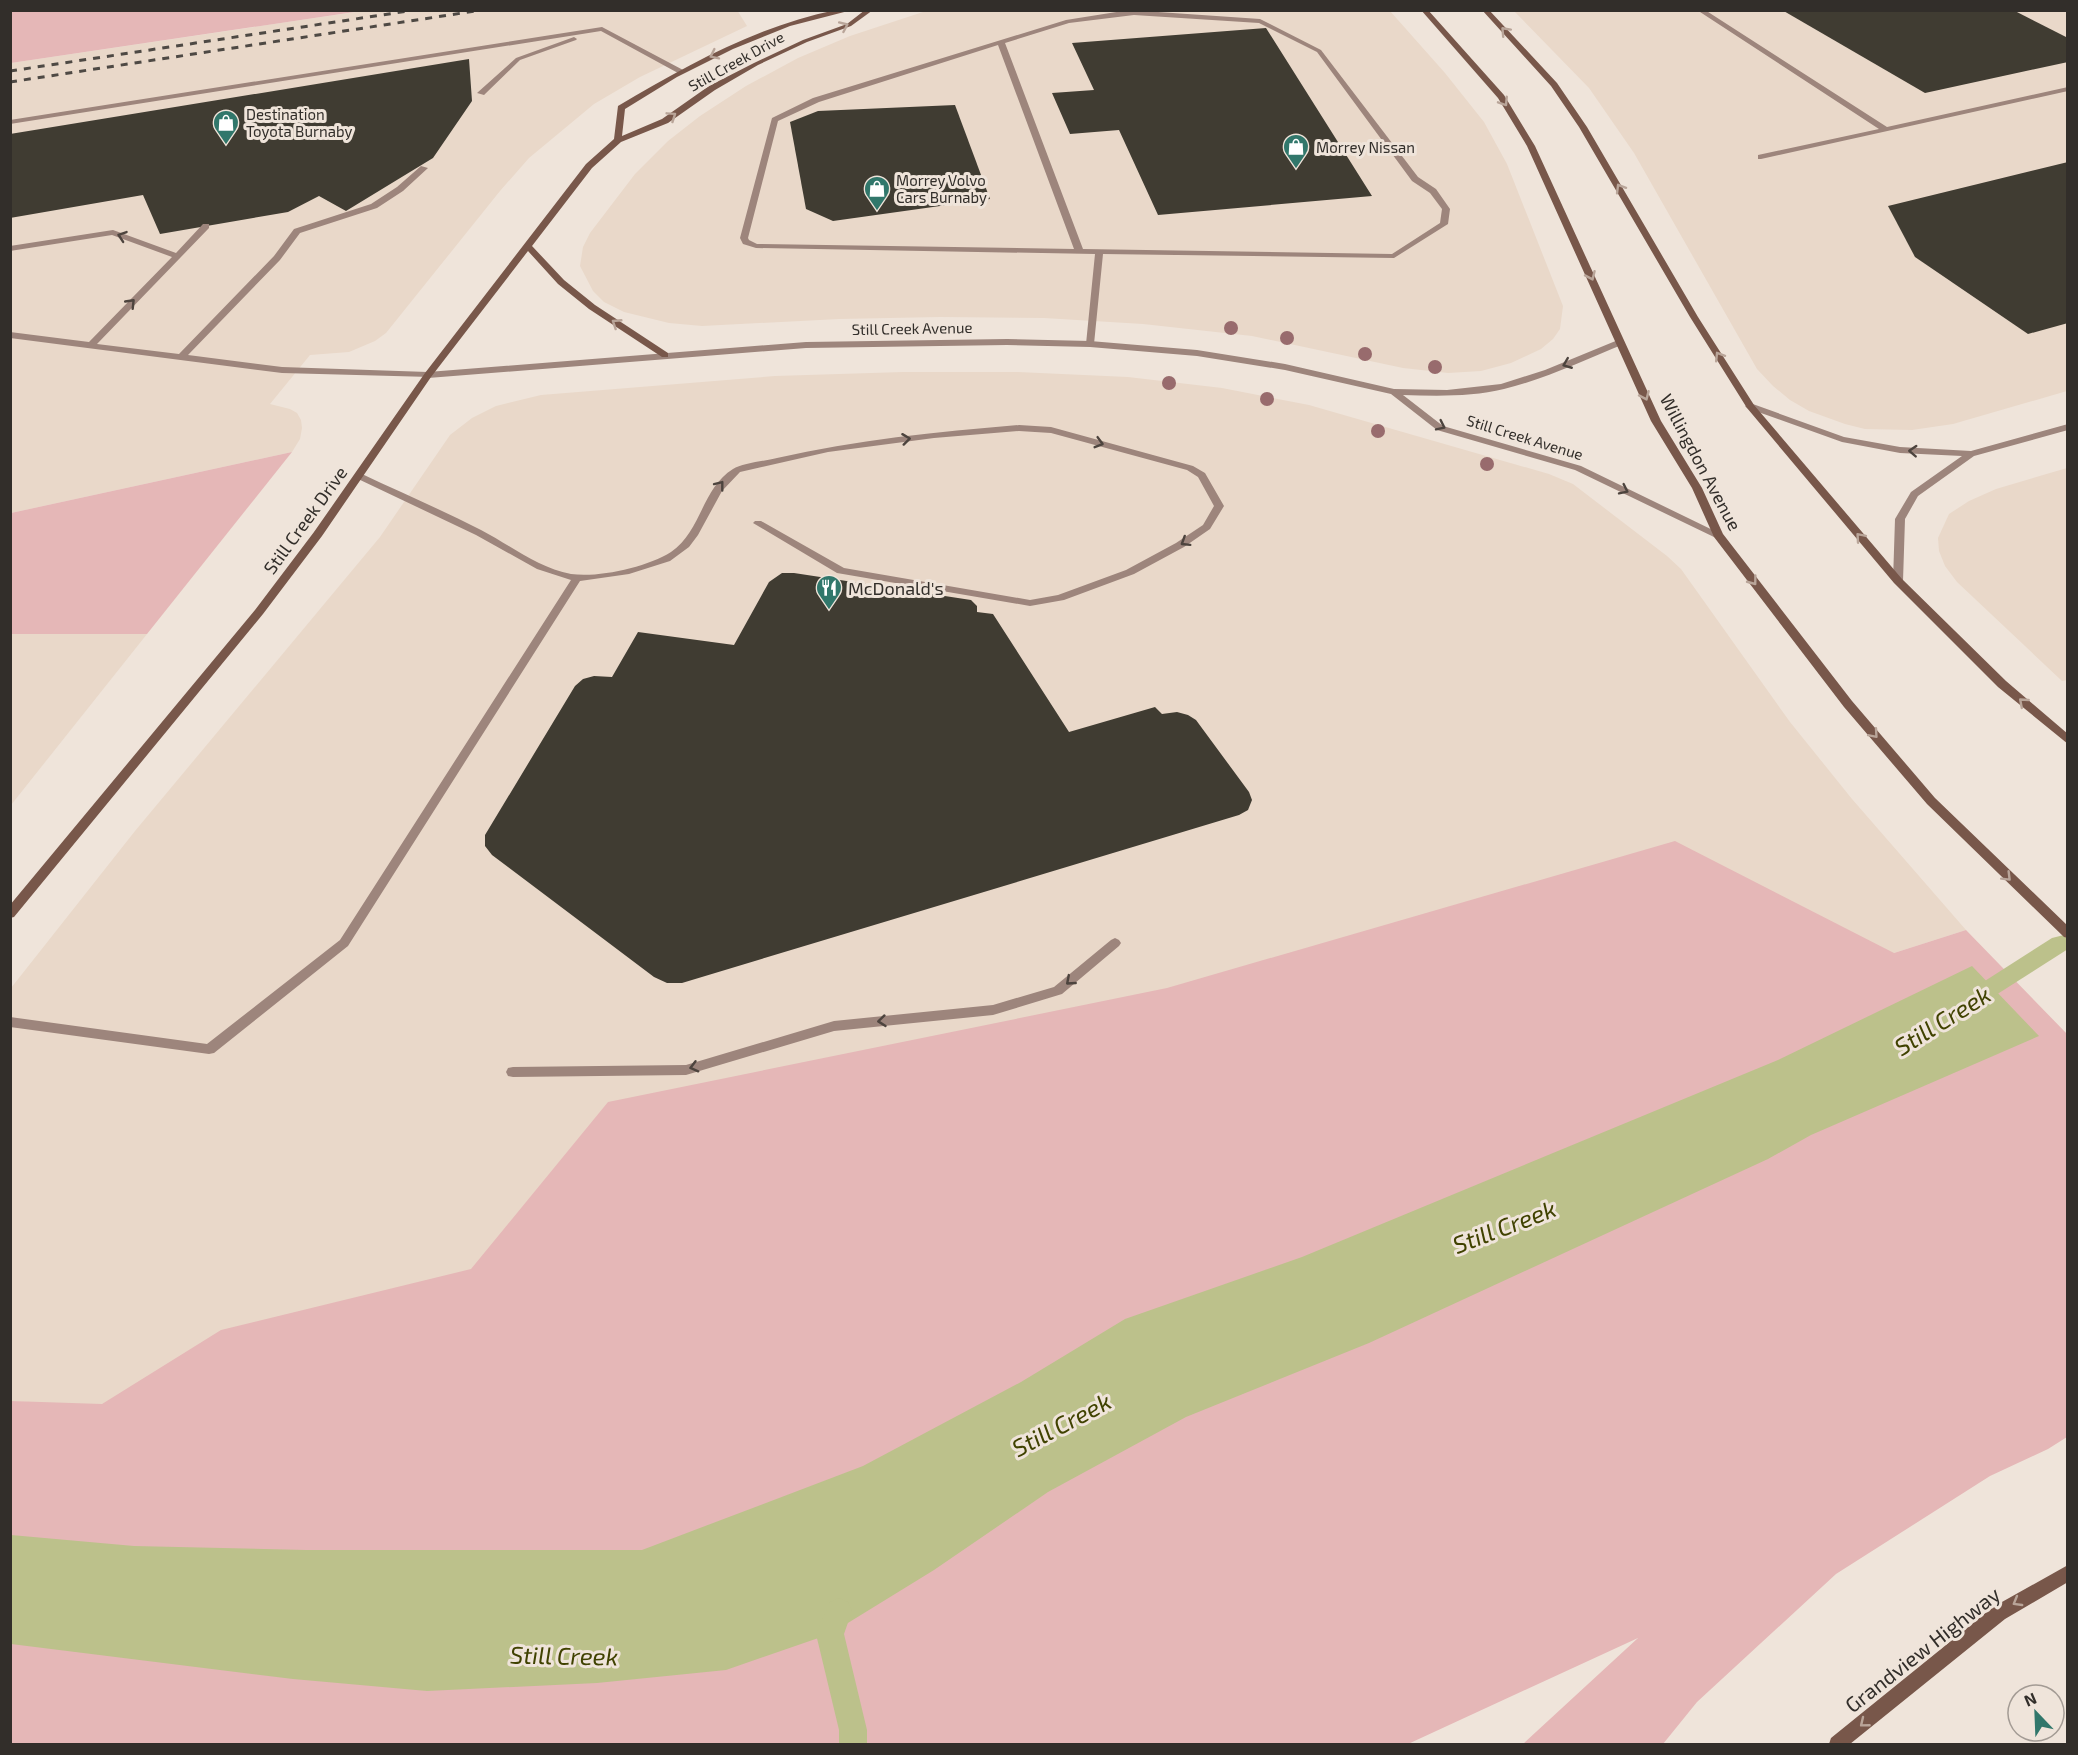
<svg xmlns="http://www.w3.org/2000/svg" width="2078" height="1755" viewBox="0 0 2078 1755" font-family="'Exo 2',sans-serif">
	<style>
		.built { fill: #e9d8c9 }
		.green { fill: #e5b7b7 }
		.water { fill: #bcc18b }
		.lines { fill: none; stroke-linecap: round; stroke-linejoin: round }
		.stream { fill: #bcc18b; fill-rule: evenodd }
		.building { fill: #403c32 }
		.lane { fill: #9d857c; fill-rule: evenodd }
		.street { fill: #9d857c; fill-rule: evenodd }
		.secondary { fill: #78574a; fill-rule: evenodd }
		.rail { stroke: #4e4944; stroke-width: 3; stroke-dasharray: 7 7; stroke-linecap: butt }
		.tree { fill: #986b6d }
		.oneway { stroke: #b9a599 }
		.oneway2 { stroke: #4d443e }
		.labels { text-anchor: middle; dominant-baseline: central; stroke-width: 6; stroke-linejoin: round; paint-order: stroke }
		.far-street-label { font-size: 15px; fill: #322e2a; stroke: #efe4da }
		.far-poi-label { font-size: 15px; fill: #322e2a; stroke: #efe4da; text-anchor: start }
		.street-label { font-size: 18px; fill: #322e2a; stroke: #efe4da }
		.poi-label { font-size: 18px; fill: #322e2a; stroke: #efe4da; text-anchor: start }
		.near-street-label { font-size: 21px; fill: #322e2a; stroke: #efe4da }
		.near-water-label { font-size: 24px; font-style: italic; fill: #404200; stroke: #efe4da }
	</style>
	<rect width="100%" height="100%" fill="#efe4da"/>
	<!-- built -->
	<g class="built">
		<polygon points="737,10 747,26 640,77 594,104 529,158 500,191 386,333 375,341 349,352 310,355 270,404 290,409 297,413 301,420 302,428 300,439 292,452 11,513 11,63 362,11"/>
		<polygon points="929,10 1390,11 1445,73 1484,122 1507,164 1563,306 1560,329 1553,339 1541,349 1511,363 1481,371 1448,373 1403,368 1252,336 1143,324 1044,318 940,317 839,319 702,326 669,323 624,312 604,302 593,291 580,266 583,247 590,233 635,174 668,141 700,116 746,86 798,58 850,36"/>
		<polygon points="1514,11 2067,11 2067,391 1953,424 1912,430 1865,429 1845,424 1809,411 1790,400 1773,386 1757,369 1634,153 1589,88"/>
		<polygon points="903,372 1018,372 1128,377 1222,388 1309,405 1549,474 1573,484 1667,556 1681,569 1790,722 1852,799 1966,930 1258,1156 191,1412 11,1401 11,988 135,831 380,537 450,435 472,418 496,406 541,395 775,376"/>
		<polygon points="2067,468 2068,680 2062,681 1957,582 1945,566 1939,551 1938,538 1949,514 1969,501 1996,489"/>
		<polygon points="11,634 147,634 11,805 10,634"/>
	</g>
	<!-- green -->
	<g class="green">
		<polygon points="11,10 361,10 361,11 11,63"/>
		<polygon points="292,452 147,634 11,634 11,513"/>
		<polygon points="1675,841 1894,953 1966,930 2067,1034 2067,1437 2048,1449 1990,1476 1836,1574 1697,1702 1663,1744 1523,1744 1638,1638 1408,1744 11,1744 11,1401 102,1404 221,1330 471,1269 608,1102 1167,988"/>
	</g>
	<!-- water -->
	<polygon class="water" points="1972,966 2039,1036 1811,1135 1768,1159 1369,1343 1186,1417 1048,1492 934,1570 830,1634 726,1670 597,1683 427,1691 293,1679 11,1644 11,1535 134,1546 306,1550 642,1550 863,1466 1021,1382 1125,1319 1302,1257 1778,1060"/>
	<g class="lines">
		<!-- stream -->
		<g class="stream">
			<polygon points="2068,934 2068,949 1977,1007 1970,1009 1963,1007 1960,1001 1963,995 2052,938"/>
			<polygon points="839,1598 848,1602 852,1611 844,1634 867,1730 867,1744 839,1744 839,1730 816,1634 830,1602"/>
		</g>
	</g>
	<!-- building -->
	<g class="building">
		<polygon points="1782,10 2013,10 2068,38 2068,62 1925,93"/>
		<polygon points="1266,28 1372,196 1158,215 1119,130 1070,134 1052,93 1094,90 1072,43"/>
		<polygon points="469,59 472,101 433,158 346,211 319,196 288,212 160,234 143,195 10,218 10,134"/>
		<polygon points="955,105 990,199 833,221 806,209 790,122 818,111"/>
		<polygon points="2068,162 2068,323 2028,334 1915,257 1888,206"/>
		<polygon points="782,573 794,573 971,600 977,606 977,612 993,614 1069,732 1155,707 1162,714 1177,712 1188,715 1196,720 1249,792 1252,800 1248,810 1239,815 682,983 667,983 654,977 492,855 485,846 485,835 575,686 583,679 594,676 612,677 638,632 734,645 769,582"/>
	</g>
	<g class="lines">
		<!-- lane -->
		<g class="lane">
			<path d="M1129 10 1260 19 1321 50 1418 177 1436 189 1450 209 1448 224 1394 258 1103 254 1094 344 1090 347 1086 344 1095 254 756 248 743 244 740 238 772 118 813 98 1066 20ZM1134 15 1259 23 1317 52 1412 181 1430 193 1442 209 1440 223 1392 254 1083 249 1005 43 1069 23ZM998 45 1074 249 757 244 749 240 748 238 778 121 819 102Z"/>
			<polygon points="1697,10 1705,10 1887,127 2068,87 2068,91 1761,159 1758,159 1758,155 1879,129"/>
			<polygon points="602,27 685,71 678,73 601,31 10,124 10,120"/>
			<polygon points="574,37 577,39 576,40 520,60 484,95 477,93 516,58"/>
			<polygon points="421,166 428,168 403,191 377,208 300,233 280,260 188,355 282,367 428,372 431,373 431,377 282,373 10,338 10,332 89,342 172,257 112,235 10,251 10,246 113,230 176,253 203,224 209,224 209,228 97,344 179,354 274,256 294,229 371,204 397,187"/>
			<path d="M1019 425 1051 427 1193 466 1205 473 1224 506 1210 529 1184 547 1134 574 1064 600 1030 606 837 573 753 523 755 521H761L844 568 1030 600 1058 595 1126 570 1176 543 1203 525 1214 506 1198 477 1187 470 1051 433 1019 431 934 438 828 452 740 472 722 491 698 535 689 547 670 561 629 574 580 581 348 946 214 1053 209 1054 10 1027V1017L207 1044 340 940 571 580 537 569 476 535 356 478V474H362C402 493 442 510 481 530 510 545 538 568 571 574 599 578 647 567 671 552 701 532 702 488 733 469 742 463 765 461 777 458 856 440 937 432 1019 425Z"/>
			<polygon points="1115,938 1119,940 1121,943 1119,946 1062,994 993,1015 834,1031 686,1075 513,1077 508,1076 506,1072 508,1068 513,1067 686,1065 834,1021 993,1005 1054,987 1111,940"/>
		</g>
		<!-- street -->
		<g class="street">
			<path d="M1007 339 1090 341 1197 350 1285 364 1394 389 1447 390 1501 384 1545 370 1618 340H1624V344C1585 360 1545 379 1504 389 1472 397 1436 396 1403 395L1443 426 1581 466 1723 535 1718 538 1714 537 1575 470 1437 430 1391 394 1285 370 1197 356 1090 347 1007 345 806 348 428 378 424 375 428 372 806 342Z"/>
			<polygon points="1750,403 1844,437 1900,447 1971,451 2068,424 2068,430 1974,456 1918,496 1905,519 1903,581 1898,584 1893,581 1895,519 1911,492 1962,456 1900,453 1842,442 1747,408 1745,406"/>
		</g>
		<!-- secondary -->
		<g class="secondary">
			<path d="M836 10H852L790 26 733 49 677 77 625 109 622 136 662 119 709 86 754 63 803 40 847 24 865 10H873L851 26 807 42 758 65 715 90 668 123 621 142 592 168 532 246 564 280 595 305 668 353V357H662L589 309 558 284 528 251 431 377 322 536 263 614 14 917 10 918V905L255 610 314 532 425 373 586 164 614 139 618 106C687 65 757 26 836 10Z"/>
			<polygon points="1421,10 1428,10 1504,95 1535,146 1661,421 1702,488 1723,534 1852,701 1935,798 2068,926 2068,938 2064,937 1927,804 1844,707 1714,537 1692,488 1651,421 1527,146 1498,98"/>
			<polygon points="1482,10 1489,10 1557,83 1587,127 1698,317 1754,405 1902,579 2006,681 2068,734 2068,744 1998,687 1894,583 1747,408 1690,317 1579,127 1551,86"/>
			<polygon points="2068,1565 2068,1582 2005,1619 1850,1744 1829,1744 1831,1738 1993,1607"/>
		</g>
		<!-- rail -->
		<g class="rail">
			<polyline points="10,71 415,10"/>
			<polyline points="10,82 482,10"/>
		</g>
	</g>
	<!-- trees -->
	<g class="tree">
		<circle cx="1231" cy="328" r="7"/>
		<circle cx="1287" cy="338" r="7"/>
		<circle cx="1365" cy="354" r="7"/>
		<circle cx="1435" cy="367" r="7"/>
		<circle cx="1169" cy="383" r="7"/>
		<circle cx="1267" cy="399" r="7"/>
		<circle cx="1378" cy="431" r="7"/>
		<circle cx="1487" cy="464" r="7"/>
	</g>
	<!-- one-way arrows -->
	<defs><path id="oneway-chevron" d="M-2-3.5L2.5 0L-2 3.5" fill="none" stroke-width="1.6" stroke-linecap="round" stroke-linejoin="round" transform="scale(1.5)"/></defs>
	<g class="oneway">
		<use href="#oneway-chevron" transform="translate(844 26) rotate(-24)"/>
		<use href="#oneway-chevron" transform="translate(1505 31) rotate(-133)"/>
		<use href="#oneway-chevron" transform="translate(714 55) rotate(154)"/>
		<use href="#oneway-chevron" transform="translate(1504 102) rotate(57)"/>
		<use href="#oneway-chevron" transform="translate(672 116) rotate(-34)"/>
		<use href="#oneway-chevron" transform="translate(1620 188) rotate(-121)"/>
		<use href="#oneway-chevron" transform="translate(1591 276) rotate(66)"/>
		<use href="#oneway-chevron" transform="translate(616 323) rotate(-147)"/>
		<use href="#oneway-chevron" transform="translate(1719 356) rotate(-122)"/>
		<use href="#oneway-chevron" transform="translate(1645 396) rotate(66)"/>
		<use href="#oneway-chevron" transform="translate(1860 537) rotate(-131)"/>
		<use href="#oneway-chevron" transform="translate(1753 581) rotate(53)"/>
		<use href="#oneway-chevron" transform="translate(2023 702) rotate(-139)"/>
		<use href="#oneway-chevron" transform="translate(1874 734) rotate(49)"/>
		<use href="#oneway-chevron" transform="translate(2007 877) rotate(45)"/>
		<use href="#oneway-chevron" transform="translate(2017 1602) rotate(150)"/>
		<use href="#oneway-chevron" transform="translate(1864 1723) rotate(141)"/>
	</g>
	<g class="oneway2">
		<use href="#oneway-chevron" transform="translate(122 236) rotate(-161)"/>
		<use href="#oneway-chevron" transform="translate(131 303) rotate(-46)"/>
		<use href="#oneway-chevron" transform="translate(1567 364) rotate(158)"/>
		<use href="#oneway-chevron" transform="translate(1441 426) rotate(26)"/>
		<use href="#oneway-chevron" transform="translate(906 439) rotate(-7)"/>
		<use href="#oneway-chevron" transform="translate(1099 443) rotate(16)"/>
		<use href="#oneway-chevron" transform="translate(1913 451) rotate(-177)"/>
		<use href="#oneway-chevron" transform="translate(720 485) rotate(-52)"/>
		<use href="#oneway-chevron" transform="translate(1624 490) rotate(26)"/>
		<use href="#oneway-chevron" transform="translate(1185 542) rotate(148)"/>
		<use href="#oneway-chevron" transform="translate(1070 981) rotate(139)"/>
		<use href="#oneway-chevron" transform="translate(882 1021) rotate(174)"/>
		<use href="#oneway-chevron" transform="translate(694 1067) rotate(165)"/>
	</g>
	<!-- icons -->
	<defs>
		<symbol id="shop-pin" viewBox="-11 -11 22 30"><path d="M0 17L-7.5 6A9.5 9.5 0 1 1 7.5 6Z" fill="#31776b" stroke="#efe4da"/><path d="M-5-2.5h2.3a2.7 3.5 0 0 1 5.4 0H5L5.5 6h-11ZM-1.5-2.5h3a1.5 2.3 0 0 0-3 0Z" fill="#fff"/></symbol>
		<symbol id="restaurant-pin" viewBox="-11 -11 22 30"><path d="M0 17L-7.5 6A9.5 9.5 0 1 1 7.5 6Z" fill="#31776b" stroke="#efe4da"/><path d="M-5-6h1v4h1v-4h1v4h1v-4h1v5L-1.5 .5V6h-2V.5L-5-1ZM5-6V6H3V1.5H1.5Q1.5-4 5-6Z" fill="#fff"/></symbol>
	</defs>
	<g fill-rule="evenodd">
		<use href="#shop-pin" x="211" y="108" width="30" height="40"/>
		<use href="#shop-pin" x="1281" y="132" width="30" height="40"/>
		<use href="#shop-pin" x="862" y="174" width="30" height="40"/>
		<use href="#restaurant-pin" x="814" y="573" width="30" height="40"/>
	</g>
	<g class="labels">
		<!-- far-street labels -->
		<g class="far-street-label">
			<text transform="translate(736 61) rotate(-29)">Still Creek Drive</text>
			<text transform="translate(912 328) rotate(-1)">Still Creek Avenue</text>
			<text transform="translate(1525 437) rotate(17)">Still Creek Avenue</text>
		</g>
		<!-- far-poi labels -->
		<g class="far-poi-label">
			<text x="246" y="114">Destination<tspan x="246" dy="17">Toyota Burnaby</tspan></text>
			<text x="1316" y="147">Morrey Nissan</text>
			<text x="896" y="180">Morrey Volvo<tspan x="896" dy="17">Cars Burnaby</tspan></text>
		</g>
		<!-- street labels -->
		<g class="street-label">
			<text transform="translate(1701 462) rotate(62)">Willingdon Avenue</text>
			<text transform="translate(305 520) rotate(-54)">Still Creek Drive</text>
		</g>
		<!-- poi labels -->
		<g class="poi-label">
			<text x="848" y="588">McDonald's</text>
		</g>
		<!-- near-street labels -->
		<g class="near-street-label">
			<text transform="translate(1922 1649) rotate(-38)">Grandview Highway</text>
		</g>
		<!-- near-water labels -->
		<g class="near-water-label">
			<text transform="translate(1942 1020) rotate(-32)">Still Creek</text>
			<text transform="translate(1504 1226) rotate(-21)">Still Creek</text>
			<text transform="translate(1061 1424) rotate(-28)">Still Creek</text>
			<text transform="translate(564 1655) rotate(1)">Still Creek</text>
		</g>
	</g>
	<!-- border -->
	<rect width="2078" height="1755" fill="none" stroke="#322e2a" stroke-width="24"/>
	<!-- north arrow -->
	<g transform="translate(2036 1713) rotate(337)"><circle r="28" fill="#efe4da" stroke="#a39b94" stroke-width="1.5"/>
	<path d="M0-4.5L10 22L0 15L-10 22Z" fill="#31776b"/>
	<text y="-9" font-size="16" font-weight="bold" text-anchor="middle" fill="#322e2a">N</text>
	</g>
</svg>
